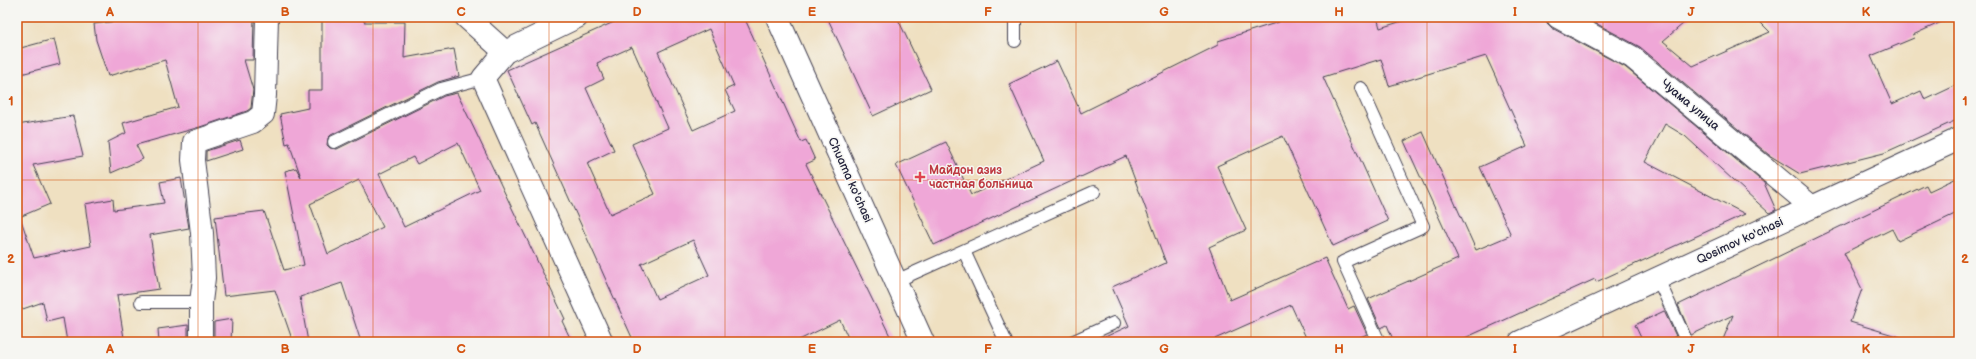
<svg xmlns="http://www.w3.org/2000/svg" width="1976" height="359" viewBox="0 0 1976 359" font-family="'Balsamiq Sans',sans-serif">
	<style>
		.building { fill: #efa7d7; fill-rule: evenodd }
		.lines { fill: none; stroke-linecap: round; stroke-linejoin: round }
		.lane-casing { stroke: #413e4f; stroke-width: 14 }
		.street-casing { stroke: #413e4f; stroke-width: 24 }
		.secondary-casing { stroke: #413e4f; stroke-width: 24 }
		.lane { stroke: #fff; stroke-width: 12 }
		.street { stroke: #fff; stroke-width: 22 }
		.secondary { stroke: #fff; stroke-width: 22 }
		.grid { fill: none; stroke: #d45411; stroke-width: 1; stroke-opacity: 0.55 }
		.health-dot { fill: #e0444e; stroke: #f6f6f2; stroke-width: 1.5 }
		.labels { text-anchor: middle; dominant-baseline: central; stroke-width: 3; stroke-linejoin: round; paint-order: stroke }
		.street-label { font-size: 12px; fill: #22223b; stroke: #f6f6f2 }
		.health-label { font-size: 12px; font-weight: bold; fill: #be3a42; stroke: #f6f6f2; text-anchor: start }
		.neatline { fill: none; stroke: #d45411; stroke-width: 1.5 }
		.grid-label { font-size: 13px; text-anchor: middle; font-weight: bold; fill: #d45411 }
	</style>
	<rect width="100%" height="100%" fill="#f6f6f2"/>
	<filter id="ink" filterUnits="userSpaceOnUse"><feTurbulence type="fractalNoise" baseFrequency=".025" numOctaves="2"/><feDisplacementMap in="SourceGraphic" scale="8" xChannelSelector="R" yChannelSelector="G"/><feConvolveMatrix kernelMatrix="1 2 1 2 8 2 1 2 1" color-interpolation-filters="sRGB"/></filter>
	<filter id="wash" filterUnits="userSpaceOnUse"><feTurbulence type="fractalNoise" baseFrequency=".012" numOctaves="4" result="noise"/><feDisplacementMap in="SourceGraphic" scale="16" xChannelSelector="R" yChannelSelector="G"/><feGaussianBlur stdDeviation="0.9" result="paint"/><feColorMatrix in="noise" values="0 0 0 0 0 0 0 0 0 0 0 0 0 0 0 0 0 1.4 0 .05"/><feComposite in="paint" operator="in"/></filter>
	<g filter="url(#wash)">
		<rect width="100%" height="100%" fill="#efe0c1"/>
		<g id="blocks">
			<!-- building -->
			<g class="building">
				<polygon points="148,17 254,17 253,60 244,60 253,90 251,108 247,111 200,127 136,145 143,159 111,173 108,142 126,133 123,123 178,107 165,60 108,76 96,40 94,24"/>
				<path d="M322 17H364V22H405L404 58 454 49 459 76 438 82 331 135 328 138 327 145 330 148 337 149 444 96 457 93 565 319 562 321 572 342H361L342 283 300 297 308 342H293L275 290 224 296 215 217 264 211 284 270 304 265 285 171 296 168 301 177 289 143 286 144 280 114 308 108V90H322ZM458 143 480 190 404 227 379 174 413 157 417 164ZM359 180 383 227 328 254 310 204Z"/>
				<path d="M625 17H744L801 142 806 140 815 160 806 164 893 342H850L840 320 795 342H634L535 123 532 125 507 70ZM709 29 734 86 725 90 735 111 693 130 658 52ZM632 47 668 128 632 144 655 194 610 214 587 163 614 150 586 88 604 79 597 63ZM693 240 709 275 657 299 641 264Z"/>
				<polygon points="827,17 897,17 931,89 873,116"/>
				<polygon points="1278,17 1377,17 1380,28 1415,17 1546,17 1547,23 1552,28 1625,67 1764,183 1776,210 1769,213 1685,136 1665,124 1645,162 1745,214 1596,282 1595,279 1456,342 1394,342 1387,325 1381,328 1368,299 1458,259 1404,141 1423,132 1476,250 1511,235 1480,167 1527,146 1486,56 1389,86 1381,59 1323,77 1388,221 1333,246 1283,136 1217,166 1246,230 1209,247 1230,300 1325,258 1348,309 1354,306 1367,334 1350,342 1308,342 1291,305 1208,342 1094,342 1129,326 1112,287 1166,263 1126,156 934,245 896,165 946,142 971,195 1044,161 1009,84 1057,61 1081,113 1218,45 1218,41 1279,22"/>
				<polygon points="1584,17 1691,17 1663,41 1693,66 1770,32 1755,17 1952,17 1913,35 1914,38 1871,56 1892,104 1921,91 1925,100 1959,84 1959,119 1884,153 1800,174 1769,155 1640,47"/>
				<polygon points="54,39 60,64 17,75 17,49"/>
				<polygon points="73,116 83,156 33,165 50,204 17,218 17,125"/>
				<polygon points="240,140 243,149 206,161 206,151"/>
				<polygon points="1959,177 1959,212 1898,241 1892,229 1844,253 1862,289 1850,322 1900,337 1899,342 1722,342 1733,315 1691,335 1678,305 1926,185 1929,191"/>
				<polygon points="181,178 189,228 150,235 159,289 117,295 124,338 102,342 67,342 63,318 47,322 43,302 17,311 17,221 21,220 34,258 91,246 85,204 113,199 114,210 164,203 160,182"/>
				<polygon points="1664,311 1676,336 1664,342 1643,342 1635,325"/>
				<polygon points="232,319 231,342 214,342 214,322"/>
				<polygon points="188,325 188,342 159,342 158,329"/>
			</g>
		</g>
	</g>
	<g filter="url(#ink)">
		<use href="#blocks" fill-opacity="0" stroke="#413e4f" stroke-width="1"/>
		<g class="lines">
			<defs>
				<g id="lane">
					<polyline points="1015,41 1015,17"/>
					<polyline points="1361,88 1423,226 1343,262 1379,342"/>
					<polyline points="334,142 441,89 483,78"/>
					<polyline points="964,251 1006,342"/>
					<polyline points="1658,279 1684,336 1684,342"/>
					<polyline points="896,281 1094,192"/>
					<polyline points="141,302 201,302"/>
					<polyline points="1072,342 1114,323"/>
				</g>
				<g id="street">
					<polyline points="466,17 505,52"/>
					<polyline points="577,17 505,52 483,78 602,342"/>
					<polyline points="777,17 923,342"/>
					<polyline points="1558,17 1632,57 1812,207"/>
					<polyline points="201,342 201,302 204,278 202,233 193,160 194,142 253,122 263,114 265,95 267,17"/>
				</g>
				<polyline id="secondary" points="1520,342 1959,139"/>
			</defs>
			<!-- lane casing -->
			<use href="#lane" class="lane-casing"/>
			<!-- street casing -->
			<use href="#street" class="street-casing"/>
			<!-- secondary casing -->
			<use href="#secondary" class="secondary-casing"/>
			<!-- lane -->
			<use href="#lane" class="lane"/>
			<!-- street -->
			<use href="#street" class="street"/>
			<!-- secondary -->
			<use href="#secondary" class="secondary"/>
		</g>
	</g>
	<!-- grid -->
	<path class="grid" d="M198 17V342M373 17V342M549 17V342M725 17V342M900 17V342M1076 17V342M1251 17V342M1427 17V342M1603 17V342M1778 17V342M17 180H1959"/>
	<!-- markers -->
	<path class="health-dot" d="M918 171h4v4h4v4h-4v4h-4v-4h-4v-4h4z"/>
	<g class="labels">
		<!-- street labels -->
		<g class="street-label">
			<text transform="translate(1690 105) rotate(40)">Чуама улица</text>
			<text transform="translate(850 180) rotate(66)">Chuama ko'chasi</text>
			<text transform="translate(1740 241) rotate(-25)">Qosimov ko'chasi</text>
		</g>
		<!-- health labels -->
		<g class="health-label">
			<text x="929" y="170">Майдон азиз<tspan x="929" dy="14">частная больница</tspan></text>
		</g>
	</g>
	<!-- margin -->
	<rect width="1976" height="359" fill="none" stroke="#f6f6f2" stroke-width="44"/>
	<rect x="22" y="22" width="1932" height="315" class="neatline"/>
	<g class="grid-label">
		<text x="110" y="16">A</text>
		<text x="285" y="16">B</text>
		<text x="461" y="16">C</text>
		<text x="637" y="16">D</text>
		<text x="812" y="16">E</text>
		<text x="988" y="16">F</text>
		<text x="1164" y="16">G</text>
		<text x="1339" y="16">H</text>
		<text x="1515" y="16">I</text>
		<text x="1691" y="16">J</text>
		<text x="1866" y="16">K</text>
		<text x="11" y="105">1</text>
		<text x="1965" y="105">1</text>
		<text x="11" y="263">2</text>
		<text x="1965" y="263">2</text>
		<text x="110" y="353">A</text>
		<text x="285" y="353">B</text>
		<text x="461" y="353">C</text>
		<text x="637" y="353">D</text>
		<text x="812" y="353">E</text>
		<text x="988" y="353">F</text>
		<text x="1164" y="353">G</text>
		<text x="1339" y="353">H</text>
		<text x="1515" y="353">I</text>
		<text x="1691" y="353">J</text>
		<text x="1866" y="353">K</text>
	</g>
</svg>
